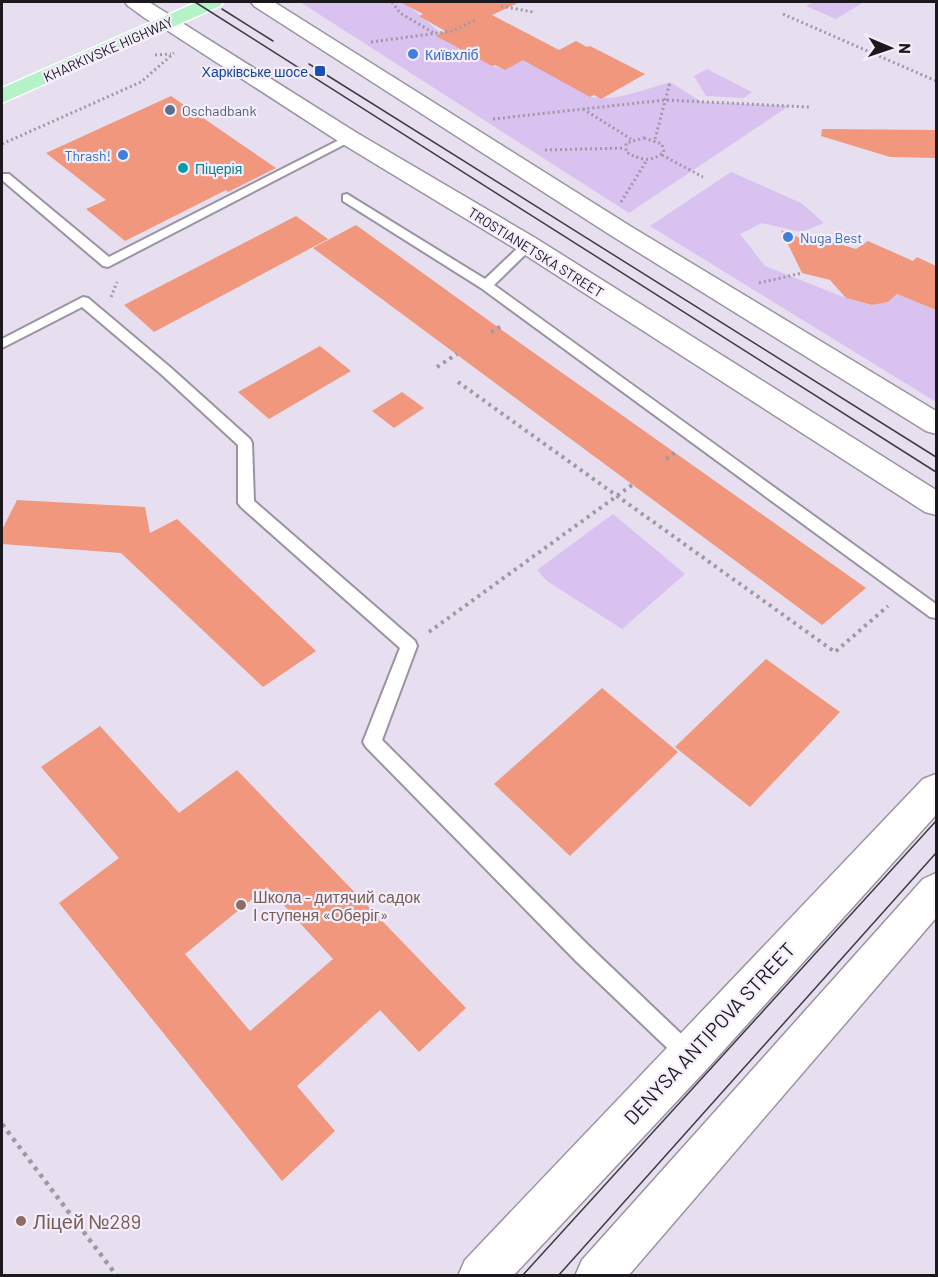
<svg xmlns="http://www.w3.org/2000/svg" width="938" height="1277" viewBox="0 0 938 1277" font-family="Barlow,sans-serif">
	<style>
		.green { fill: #d9c1f0 }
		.building { fill: #f0977d; fill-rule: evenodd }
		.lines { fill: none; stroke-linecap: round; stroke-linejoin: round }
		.service-casing { stroke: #9a93a1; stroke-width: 4 }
		.tertiary-casing { stroke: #9a93a1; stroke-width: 3 }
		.secondary-casing { stroke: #9a93a1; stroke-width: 3 }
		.primary-casing { stroke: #fff; stroke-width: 3 }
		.path-far2 { stroke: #9f99a5; stroke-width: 3; stroke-dasharray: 2 3; stroke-linecap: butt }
		.path-far1 { stroke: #9f99a5; stroke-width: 4; stroke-dasharray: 3 4.5; stroke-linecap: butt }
		.path { stroke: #9f99a5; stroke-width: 4.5; stroke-dasharray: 4 5; stroke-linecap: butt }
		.service { fill: #fff; fill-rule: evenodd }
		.tertiary { fill: #fff; fill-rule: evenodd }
		.secondary { fill: #fff; fill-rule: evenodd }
		.primary { fill: #b6f2c7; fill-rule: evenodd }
		.tram { stroke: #3e3a42; stroke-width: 1.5 }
		.shop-dot { fill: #3f7fe0; stroke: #f4edfc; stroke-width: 2 }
		.transit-dot { fill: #1a4fb4; stroke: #f4edfc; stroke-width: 2 }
		.service-dot { fill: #5c6f8a; stroke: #f4edfc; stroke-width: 2 }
		.culture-dot { fill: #0f9aa8; stroke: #f4edfc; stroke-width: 2 }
		.education-dot { fill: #8d6e63; stroke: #f4edfc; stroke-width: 2 }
		.labels { text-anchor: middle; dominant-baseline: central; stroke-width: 4.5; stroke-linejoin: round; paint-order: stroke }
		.far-street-label { font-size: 14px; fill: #1b181e; stroke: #f4edfc }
		.far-shop-label { font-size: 14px; fill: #366cbe; stroke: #f4edfc; text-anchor: start }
		.far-transit-label { font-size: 14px; fill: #164399; stroke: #f4edfc; text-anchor: end }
		.far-service-label { font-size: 14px; fill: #4e5e75; stroke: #f4edfc; text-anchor: start }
		.far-culture-label { font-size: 14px; fill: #0d838f; stroke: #f4edfc; text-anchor: start }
		.education-label { font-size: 16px; fill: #785e54; stroke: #f4edfc; text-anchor: start }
		.near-street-label { font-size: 20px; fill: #1b181e; stroke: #f4edfc }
		.near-education-label { font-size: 20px; fill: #785e54; stroke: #f4edfc; text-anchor: start }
	</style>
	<rect width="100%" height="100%" fill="#e7dfef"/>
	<!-- green -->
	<g class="green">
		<path d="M300 2H404L449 40 492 66 505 69 525 58 590 97C617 102 645 89 670 82L702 102 789 106 629 213Z"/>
		<polygon points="813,2 864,2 836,19 806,6"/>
		<polygon points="707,69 752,92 744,98 706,96 694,76"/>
		<polygon points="731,172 801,203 824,223 801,232 762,223 740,234 765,266 846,298 872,305 888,302 897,294 936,310 936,402 650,226"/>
		<polygon points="613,514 685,574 622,629 547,581 537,570"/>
	</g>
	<!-- building -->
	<g class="building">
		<polygon points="400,2 520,2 492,15 559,50 576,41 587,47 590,46 645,74 601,99 594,95 590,97 523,60 505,70 495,65 492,66 436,36 445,31 419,16 423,14"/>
		<polygon points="171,96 276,168 228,192 226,190 125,241 86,209 106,200 46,153"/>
		<polygon points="822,129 936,130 936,158 890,157 821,136"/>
		<polygon points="296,216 328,239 154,332 124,305"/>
		<polygon points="356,225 506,333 866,588 822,625 313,248"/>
		<polygon points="781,230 809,242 816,237 856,249 868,241 913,261 917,257 936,266 936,310 897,294 888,302 872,305 846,298 830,280 802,273"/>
		<polygon points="320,346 351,371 269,419 238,392"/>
		<polygon points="402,392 424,408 394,428 372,411"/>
		<polygon points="17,500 145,507 150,533 177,519 316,651 263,687 121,553 2,544 2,530"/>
		<polygon points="766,659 840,712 750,807 675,747"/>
		<polygon points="602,688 678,752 570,856 494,784"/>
		<path d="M100 726 179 813 237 770 466 1008 419 1052 380 1010 297 1086 335 1131 282 1181 59 903 119 858 41 767ZM267 887 333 959 250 1031 185 954Z"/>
	</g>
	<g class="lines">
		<defs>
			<g id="service">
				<polygon points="349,135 353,136 353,140 108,267 103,266 2,180 2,174 9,174 109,257"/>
				<polygon points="347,194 485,279 524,242 532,242 534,245 532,248 494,285 936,604 936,618 930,617 481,288 343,201 343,195"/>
				<polygon points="83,297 88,298 171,368 250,439 252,443 254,501 415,641 417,646 382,740 590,947 696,1048 699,1055 696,1062 689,1065 682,1062 576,961 366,747 363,742 400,648 241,507 238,503 238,445 161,374 82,307 2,348 2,339"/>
			</g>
			<g id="tertiary">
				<polygon points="251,2 274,2 630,226 936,411 936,434 926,431 612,236 254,6"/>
				<polygon points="169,17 176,19 357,133 537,239 936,490 936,515 925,512 519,251 341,143 162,27 159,23 162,19"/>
				<polygon points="936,774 936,815 705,1071 513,1276 458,1276 465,1260 923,779"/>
				<polygon points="936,873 936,918 628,1276 575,1276 582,1260 923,879"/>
			</g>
			<path id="secondary" d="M125 2H149L176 19 179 23 176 27C159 32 142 15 128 6Z"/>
			<polygon id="primary" points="197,2 223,2 220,6 2,103 2,88"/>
		</defs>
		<!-- service casing -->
		<use href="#service" class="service-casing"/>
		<!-- tertiary casing -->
		<use href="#tertiary" class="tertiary-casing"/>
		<!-- secondary casing -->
		<use href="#secondary" class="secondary-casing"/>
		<!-- primary casing -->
		<use href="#primary" class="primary-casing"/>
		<!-- path-far2 -->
		<g class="path-far2">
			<polyline points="392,2 400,13 434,33"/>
			<polyline points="501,6 533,12"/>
			<polyline points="783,14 936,81"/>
			<polyline points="371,42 453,31 477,19"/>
			<polyline points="155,55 171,54"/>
			<polyline points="583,109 631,139"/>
			<polyline points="493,119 665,100 809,107"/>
			<path d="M644 138 662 144 664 152C650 163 641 160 626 152V143Z"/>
			<polyline points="655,139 670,82"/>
			<polyline points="2,144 141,82 174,53"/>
			<polyline points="545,150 625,148"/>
			<polyline points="662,155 703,177"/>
			<polyline points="621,202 647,160"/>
			<polyline points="759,283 802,273"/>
			<polyline points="111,297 117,282"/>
		</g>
		<!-- path-far1 -->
		<g class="path-far1">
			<polyline points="491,332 503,325"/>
			<polyline points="437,367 457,354"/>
			<polyline points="458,382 835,652 888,606"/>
			<polyline points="666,459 676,452"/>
			<polyline points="429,632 632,485"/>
		</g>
		<!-- path -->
		<polyline class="path" points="2,1124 117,1276"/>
		<!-- service -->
		<use href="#service" class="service"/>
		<!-- tertiary -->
		<use href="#tertiary" class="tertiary"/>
		<!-- secondary -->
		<use href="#secondary" class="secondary"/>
		<!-- primary -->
		<use href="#primary" class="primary"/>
		<!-- tram -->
		<g class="tram">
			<polyline points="195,2 936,472"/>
			<polyline points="222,9 273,41"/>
			<polyline points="309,64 936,457"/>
			<polyline points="522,1276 936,821"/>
			<polyline points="558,1276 936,853"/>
		</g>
	</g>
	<!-- markers -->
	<g class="shop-dot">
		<circle cx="413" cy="54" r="6"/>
		<circle cx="123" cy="155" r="6"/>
		<circle cx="788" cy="237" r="6"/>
	</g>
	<rect class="transit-dot" x="314" y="65" width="12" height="12" rx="3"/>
	<circle class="service-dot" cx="170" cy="110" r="6"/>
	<circle class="culture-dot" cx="183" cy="168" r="6"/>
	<g class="education-dot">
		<circle cx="241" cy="905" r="6"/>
		<circle cx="21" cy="1221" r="6"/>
	</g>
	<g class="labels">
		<!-- far-street labels -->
		<g class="far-street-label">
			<text transform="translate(108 49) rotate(-24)">KHARKIVSKE HIGHWAY</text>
			<text transform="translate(536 252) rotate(32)">TROSTIANETSKA STREET</text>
		</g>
		<!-- far-shop labels -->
		<g class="far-shop-label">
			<text x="425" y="54">Київхліб</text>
			<text x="111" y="155" text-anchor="end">Thrash!</text>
			<text x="800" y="237">Nuga Best</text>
		</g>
		<!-- far-transit labels -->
		<g class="far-transit-label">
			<text x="308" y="71">Харківське шосе</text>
		</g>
		<!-- far-service labels -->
		<g class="far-service-label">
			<text x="182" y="110">Oschadbank</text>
		</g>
		<!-- far-culture labels -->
		<g class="far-culture-label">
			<text x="195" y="168">Піцерія</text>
		</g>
		<!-- education labels -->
		<g class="education-label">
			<text x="253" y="896">Школа - дитячий садок<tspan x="253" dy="18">І ступеня «Оберіг»</tspan></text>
		</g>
		<!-- near-street labels -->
		<g class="near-street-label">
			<text transform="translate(709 1033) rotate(-47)">DENYSA ANTIPOVA STREET</text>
		</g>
		<!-- near-education labels -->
		<g class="near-education-label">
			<text x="33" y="1221">Ліцей №289</text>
		</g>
	</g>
	<!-- border -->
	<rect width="938" height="1277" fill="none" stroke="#1b181e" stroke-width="6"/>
	<!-- north arrow -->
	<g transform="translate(890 48) rotate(92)" stroke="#f4edfc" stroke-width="4.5" paint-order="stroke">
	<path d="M0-4.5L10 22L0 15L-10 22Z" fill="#1b181e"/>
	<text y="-9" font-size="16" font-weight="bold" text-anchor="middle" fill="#1b181e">N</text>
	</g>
</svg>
